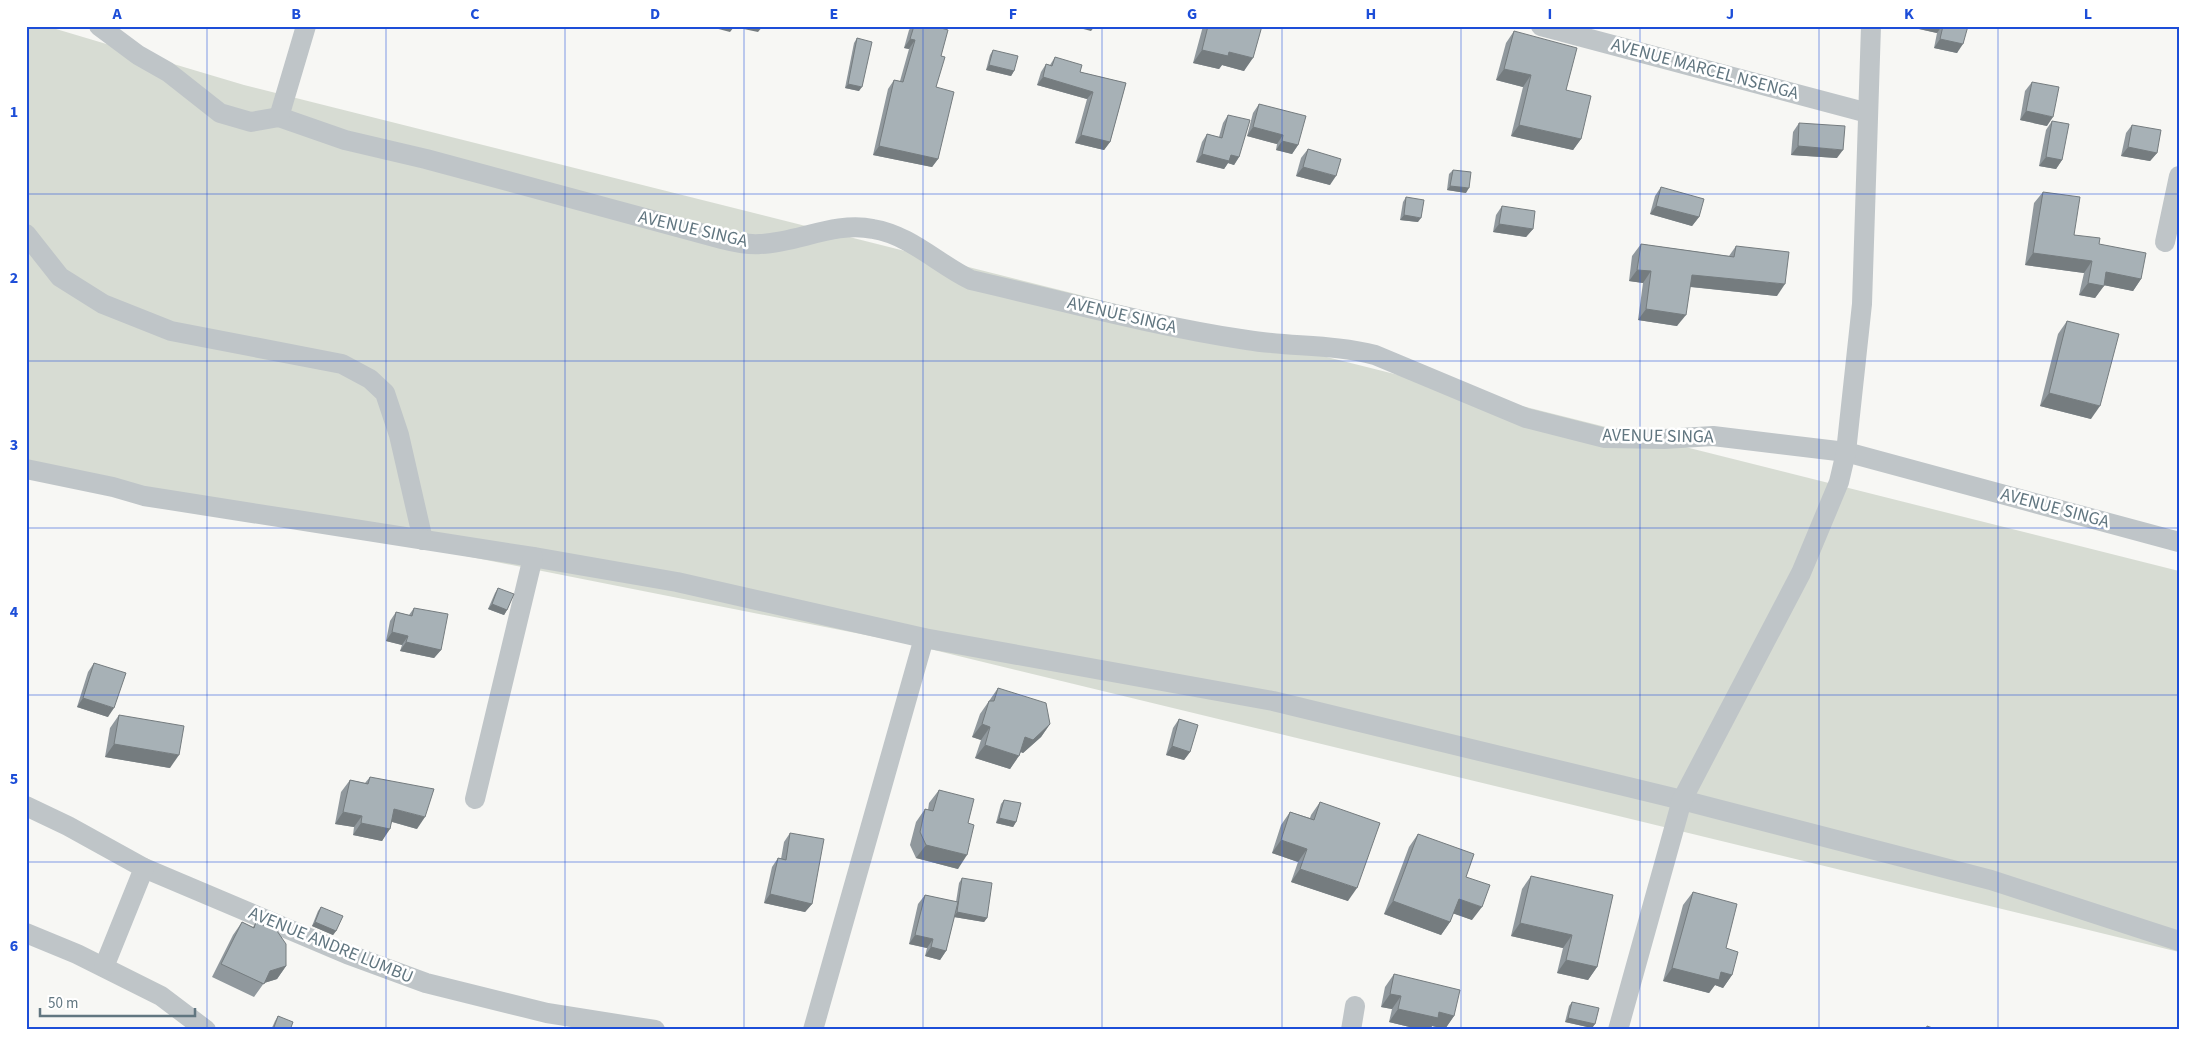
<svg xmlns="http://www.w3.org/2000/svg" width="2205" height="1056" viewBox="0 0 2205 1056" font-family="'Source Sans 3',sans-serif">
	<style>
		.green { fill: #d7dcd3 }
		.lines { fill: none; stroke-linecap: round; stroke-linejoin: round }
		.minor { stroke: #bfc5c8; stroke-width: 20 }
		.wall { fill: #90989d }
		.shaded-wall { fill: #757c7f }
		.building { fill: #a7b1b6; stroke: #757c7f }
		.grid { fill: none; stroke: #1d4ed8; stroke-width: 1; stroke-opacity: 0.55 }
		.labels { text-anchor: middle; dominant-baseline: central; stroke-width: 5; stroke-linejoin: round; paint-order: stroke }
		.street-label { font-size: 18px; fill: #617680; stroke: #fff }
		.neatline { fill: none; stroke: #1d4ed8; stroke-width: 2 }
		.grid-label { font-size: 16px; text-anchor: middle; font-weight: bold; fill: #1d4ed8 }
	</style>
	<rect width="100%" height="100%" fill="#f7f7f4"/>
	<!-- green -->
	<polygon class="green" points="26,26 46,26 244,85 2179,571 2179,952 901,642 26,469"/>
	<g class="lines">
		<!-- minor -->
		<g class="minor">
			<path d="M99 26 138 55 168 72 220 113 251 122 279 117 345 140 426 159 722 239C734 242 747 245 760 244 797 243 835 221 873 229 910 235 938 264 971 280 1062 301 1154 326 1247 340 1289 347 1334 344 1375 355L1526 418 1605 438 1664 439 1713 436 1846 452 2179 542"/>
			<polyline points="1541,26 1868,113"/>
			<polyline points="279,117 306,26"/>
			<polyline points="26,234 60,277 103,304 171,331 342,364 370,379 385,393 399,435 423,540"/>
			<polyline points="2165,242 2179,176"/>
			<polyline points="26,469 113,487 144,496 533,557 677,582 924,638 1273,701 1682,800 1991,880 2179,941"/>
			<polyline points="475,799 533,557"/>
			<polyline points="26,806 68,826 144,868 347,954 426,983 547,1013 655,1030"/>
			<polyline points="26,933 77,954 161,996 206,1030"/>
			<polyline points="104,967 144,868"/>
			<polyline points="813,1030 924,638"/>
			<polyline points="1351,1030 1355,1006"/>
			<polyline points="1618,1030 1682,800 1801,573 1839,482 1846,452 1862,304 1871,26"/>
		</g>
	</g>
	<!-- wall -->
	<g class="wall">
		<polygon points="912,26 934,26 941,56 936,87 938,159 932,167 873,155 888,89 894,80 900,81 909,49 904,48 909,30"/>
		<polygon points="1203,26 1262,26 1244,71 1222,65 1219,69 1193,63"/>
		<polygon points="1920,26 1968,26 1957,53 1934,48 1937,33 1919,29"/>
		<polygon points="1514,31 1581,139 1573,150 1511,136 1523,87 1496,80 1506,43"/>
		<polygon points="857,38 859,91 845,88 854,43"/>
		<polygon points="993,50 1014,71 1011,76 986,70 990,55"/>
		<polygon points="1055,57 1080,72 1126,83 1110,142 1104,150 1075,143 1087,99 1037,85 1041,72 1046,64 1050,65"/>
		<polygon points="2032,82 2047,126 2020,120 2025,91"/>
		<polygon points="1259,104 1298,145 1292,154 1276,150 1277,144 1247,136 1253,113"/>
		<polygon points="1228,115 1239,157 1234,165 1228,163 1224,169 1196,162 1202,142 1207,134 1219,137 1223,123"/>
		<polygon points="2052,121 2062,160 2056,169 2039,166 2046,130"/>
		<polygon points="1799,123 1837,158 1791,155 1793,132"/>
		<polygon points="2132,125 2157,153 2150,161 2121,156 2126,133"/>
		<polygon points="1308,149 1330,185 1296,176 1301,158"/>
		<polygon points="1453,170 1466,193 1447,190 1449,174"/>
		<polygon points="1661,187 1699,217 1692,226 1650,214 1655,196"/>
		<polygon points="2043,192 2074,235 2099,244 2141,279 2133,291 2104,285 2095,298 2079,295 2084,273 2025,265 2034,203"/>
		<polygon points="1406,197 1418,222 1400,220 1403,202"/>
		<polygon points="1502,206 1533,229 1526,237 1493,232 1496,215"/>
		<polygon points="1641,244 1729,256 1736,246 1777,296 1690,287 1677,326 1638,320 1643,283 1629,281 1632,256"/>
		<polygon points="2067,321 2091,419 2040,406 2058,334"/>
		<polygon points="498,588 507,610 504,615 488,609 495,593"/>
		<polygon points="414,608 441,650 434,658 400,651 402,645 386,641 390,621 396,612 409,615"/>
		<polygon points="94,663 108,717 77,707 88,672"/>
		<polygon points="998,688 1050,724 1041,737 1023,753 1021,752 1010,769 975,758 981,740 972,737 980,714"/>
		<polygon points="119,715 170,768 105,757 110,728"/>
		<polygon points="1179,719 1190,752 1184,760 1166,755 1173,728"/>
		<polygon points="370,777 417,829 392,822 382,841 353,835 354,827 335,824 341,792 350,780 365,783"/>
		<polygon points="939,790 968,823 958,869 916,858 910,845 916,822 925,809 928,810 929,803"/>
		<polygon points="1004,800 1016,822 1013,827 996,823 1001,804"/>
		<polygon points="1320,802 1348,901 1291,882 1298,862 1272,853 1281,825 1290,812 1310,818 1311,815"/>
		<polygon points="790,833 812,904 805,912 764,903 772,867 778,858 781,859 784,842"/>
		<polygon points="1418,834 1466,877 1472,920 1453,913 1450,922 1441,935 1384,914 1409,847"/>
		<polygon points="1531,876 1597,967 1588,980 1557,973 1563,948 1511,936 1522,889"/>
		<polygon points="962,878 987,918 984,922 954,917 946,951 940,960 925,956 927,948 909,944 918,904 925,895 956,902 959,883"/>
		<polygon points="1693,892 1726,948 1732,975 1723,988 1715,985 1709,993 1663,981 1683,905"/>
		<polygon points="321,907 336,931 333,935 312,926 318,911"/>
		<polygon points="242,922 253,927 256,922 286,966 277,979 264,983 254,997 212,977 233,935"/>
		<polygon points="1394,974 1454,1016 1445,1029 1432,1026 1430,1030 1422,1030 1389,1022 1392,1009 1381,1007 1385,987"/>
		<polygon points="1572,1002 1595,1024 1592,1028 1565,1022 1569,1006"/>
		<polygon points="278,1016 290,1030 271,1030 275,1021"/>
	</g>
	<!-- shaded-wall -->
	<g class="shaded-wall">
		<polygon points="707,26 763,26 758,32 734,27 730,32"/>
		<polygon points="1072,26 1095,26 1091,31"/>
		<polygon points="1921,26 1942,26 1937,33 1919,29"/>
		<polygon points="910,39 915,40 909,49 904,48"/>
		<polygon points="1940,39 1963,44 1957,53 1934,48"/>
		<polygon points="1202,50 1229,52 1253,58 1244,71 1222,65 1219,69 1193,63"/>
		<polygon points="989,65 1014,71 1011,76 986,70"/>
		<polygon points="1504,69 1531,75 1523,87 1496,80"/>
		<polygon points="1043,77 1093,92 1087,99 1037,85"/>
		<polygon points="848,84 862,87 859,91 845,88"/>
		<polygon points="2026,111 2053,117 2047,126 2020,120"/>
		<polygon points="1519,125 1581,139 1573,150 1511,136"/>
		<polygon points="1253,127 1283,135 1277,144 1247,136"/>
		<polygon points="1081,135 1110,142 1104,150 1075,143"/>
		<polygon points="1282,141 1298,145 1292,154 1276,150"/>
		<polygon points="879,146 938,159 932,167 873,155"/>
		<polygon points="1798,146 1843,150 1837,158 1791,155"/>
		<polygon points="2128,147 2157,153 2150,161 2121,156"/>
		<polygon points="1202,154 1231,155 1239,157 1234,165 1228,163 1224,169 1196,162"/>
		<polygon points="2046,157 2062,160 2056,169 2039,166"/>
		<polygon points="1303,167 1336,176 1330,185 1296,176"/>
		<polygon points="1450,186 1469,188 1466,193 1447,190"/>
		<polygon points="1656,206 1699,217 1692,226 1650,214"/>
		<polygon points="1404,215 1421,218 1418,222 1400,220"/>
		<polygon points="1499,224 1533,229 1526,237 1493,232"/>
		<polygon points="2033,253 2092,261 2084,273 2025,265"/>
		<polygon points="1637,270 1651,271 1643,283 1629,281"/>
		<polygon points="2106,272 2141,279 2133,291 2098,284"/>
		<polygon points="1692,275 1785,284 1777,296 1683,286"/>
		<polygon points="2088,283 2104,286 2095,298 2079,295"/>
		<polygon points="1646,309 1686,315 1677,326 1638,320"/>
		<polygon points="2049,393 2100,406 2091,419 2040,406"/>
		<polygon points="492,604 507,610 504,615 488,609"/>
		<polygon points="392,632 408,636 402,645 386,641"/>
		<polygon points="406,642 441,650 434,658 400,651"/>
		<polygon points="83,698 114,708 108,717 77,707"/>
		<polygon points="982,724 990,727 981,740 972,737"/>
		<polygon points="1050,724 1041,737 1023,753 1016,750 1025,737"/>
		<polygon points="114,744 179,755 170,768 105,757"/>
		<polygon points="985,745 1019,756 1010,769 975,758"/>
		<polygon points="1172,746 1190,752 1184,760 1166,755"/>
		<polygon points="394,809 425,817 417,829 386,820"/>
		<polygon points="343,812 362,816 354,827 335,824"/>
		<polygon points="999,818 1016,822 1013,827 996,823"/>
		<polygon points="361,823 390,829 382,841 353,835"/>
		<polygon points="1281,840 1307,849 1298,862 1272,853"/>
		<polygon points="926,845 967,855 958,869 916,858"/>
		<polygon points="1300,869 1357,888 1348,901 1291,882"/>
		<polygon points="770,894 812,904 805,912 764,903"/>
		<polygon points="1459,899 1482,907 1472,920 1449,912"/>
		<polygon points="1393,901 1450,922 1441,935 1384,914"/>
		<polygon points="957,912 987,918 984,922 954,917"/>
		<polygon points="315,922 336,931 333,935 312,926"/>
		<polygon points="1520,923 1572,935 1563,948 1511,936"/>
		<polygon points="915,935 933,939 927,948 909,944"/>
		<polygon points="931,947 946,951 940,960 925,956"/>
		<polygon points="1566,960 1597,967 1588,980 1557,973"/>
		<polygon points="286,966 277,979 261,984 270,971"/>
		<polygon points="1672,968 1721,972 1732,975 1723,988 1715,985 1709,993 1663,981"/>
		<polygon points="1390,994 1401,996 1392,1009 1381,1007"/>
		<polygon points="1398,1009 1439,1012 1454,1016 1445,1029 1432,1026 1430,1030 1422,1030 1389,1022"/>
		<polygon points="1568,1018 1595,1024 1592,1028 1565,1022"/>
	</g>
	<!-- building -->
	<g class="building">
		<polygon points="914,26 934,26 948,30 941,56 945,57 936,87 954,92 938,159 879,146 894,80 903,82 915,40 910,39"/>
		<polygon points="1208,26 1262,26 1253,58 1229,52 1228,56 1202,50"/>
		<polygon points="1943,26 1968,26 1963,44 1940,39"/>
		<polygon points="1514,31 1577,48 1566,90 1591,96 1581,139 1519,125 1531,75 1504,69"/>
		<polygon points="857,38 872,42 862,87 848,84"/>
		<polygon points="993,50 1018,56 1014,71 989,65"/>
		<polygon points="1055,57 1082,65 1080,72 1126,83 1110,142 1081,135 1093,92 1043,77 1046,64 1052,66"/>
		<polygon points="2032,82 2059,87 2053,117 2026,111"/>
		<polygon points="1259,104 1306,116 1298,145 1282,141 1283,135 1253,127"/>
		<polygon points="1228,115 1250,120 1239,157 1231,155 1229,161 1202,154 1207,134 1222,138"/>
		<polygon points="2052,121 2069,124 2062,160 2046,157"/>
		<polygon points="1799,123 1845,126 1843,150 1798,146"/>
		<polygon points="2132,125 2161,130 2157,153 2128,147"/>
		<polygon points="1308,149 1341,159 1336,176 1303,167"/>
		<polygon points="1453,170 1471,172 1469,188 1450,186"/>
		<polygon points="1661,187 1704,199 1699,217 1656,206"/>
		<polygon points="2043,192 2080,197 2074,235 2100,238 2099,244 2146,253 2141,279 2106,272 2104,286 2088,283 2092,261 2033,253"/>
		<polygon points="1406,197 1424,200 1421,218 1404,215"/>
		<polygon points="1502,206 1535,211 1533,229 1499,224"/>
		<polygon points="1641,244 1734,257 1736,246 1789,252 1785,284 1692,275 1686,315 1646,309 1651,271 1637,270"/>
		<polygon points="2067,321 2119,334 2100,406 2049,393"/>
		<polygon points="498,588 514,594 507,610 492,604"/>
		<polygon points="414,608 448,614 441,650 406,642 408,636 392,632 396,612 412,616"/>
		<polygon points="94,663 126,673 114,708 83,698"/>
		<polygon points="998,688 1046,703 1050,724 1033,740 1025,737 1019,756 985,745 990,727 982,724 989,701 994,701"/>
		<polygon points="119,715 184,726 179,755 114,744"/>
		<polygon points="1179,719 1198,725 1190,752 1172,746"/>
		<polygon points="370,777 434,789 425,817 394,809 390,829 361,823 362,816 343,812 350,780 368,784"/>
		<polygon points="939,790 974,799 968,823 974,825 967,855 926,845 920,832 925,809 933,811"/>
		<polygon points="1004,800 1021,803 1016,822 999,818"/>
		<polygon points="1320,802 1380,823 1357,888 1300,869 1307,849 1281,840 1290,812 1314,820"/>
		<polygon points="790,833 824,839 812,904 770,894 778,858 786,860"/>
		<polygon points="1418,834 1474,854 1466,877 1490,885 1482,907 1459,899 1450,922 1393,901"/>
		<polygon points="1531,876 1613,895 1597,967 1566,960 1572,935 1520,923"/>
		<polygon points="962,878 992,883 987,918 957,912"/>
		<polygon points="1693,892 1737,904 1726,948 1738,952 1732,975 1721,972 1719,980 1672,968"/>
		<polygon points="925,895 958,902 946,951 931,947 933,939 915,935"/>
		<polygon points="321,907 343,916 336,931 315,922"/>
		<polygon points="242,922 254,928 256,922 277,931 286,944 286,966 270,971 264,984 221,964"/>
		<polygon points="1394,974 1460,990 1454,1016 1439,1012 1438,1018 1398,1009 1401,996 1390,994"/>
		<polygon points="1572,1002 1599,1008 1595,1024 1568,1018"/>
		<polygon points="278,1016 293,1022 290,1030 273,1030"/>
		<polygon points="1927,1026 1938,1030 1926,1030"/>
	</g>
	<!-- grid -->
	<path class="grid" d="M207 26V1030M386 26V1030M565 26V1030M744 26V1030M923 26V1030M1102 26V1030M1282 26V1030M1461 26V1030M1640 26V1030M1819 26V1030M1998 26V1030M26 194H2179M26 361H2179M26 528H2179M26 695H2179M26 862H2179"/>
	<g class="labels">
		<!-- street labels -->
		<g class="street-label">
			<text transform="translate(1705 69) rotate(15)">AVENUE MARCEL NSENGA</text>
			<text transform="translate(693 229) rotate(13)">AVENUE SINGA</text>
			<text transform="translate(1122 315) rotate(13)">AVENUE SINGA</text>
			<text transform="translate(1658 436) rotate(1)">AVENUE SINGA</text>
			<text transform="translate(2055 508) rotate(15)">AVENUE SINGA</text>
			<text transform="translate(331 945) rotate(22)">AVENUE ANDRE LUMBU</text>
		</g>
	</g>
	<!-- border -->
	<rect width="2205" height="1056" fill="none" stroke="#ffffff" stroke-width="55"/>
	<!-- scale -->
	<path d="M40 1008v8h155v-8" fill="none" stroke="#617680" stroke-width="2.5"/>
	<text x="48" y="1008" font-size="15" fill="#617680" stroke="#ffffff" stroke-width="4" paint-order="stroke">50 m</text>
	<rect x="28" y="28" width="2150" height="1000" class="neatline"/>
	<g class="grid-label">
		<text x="117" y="19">A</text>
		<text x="296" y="19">B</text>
		<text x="475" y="19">C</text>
		<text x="655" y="19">D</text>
		<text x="834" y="19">E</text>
		<text x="1013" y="19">F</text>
		<text x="1192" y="19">G</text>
		<text x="1371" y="19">H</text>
		<text x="1550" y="19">I</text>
		<text x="1730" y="19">J</text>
		<text x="1909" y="19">K</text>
		<text x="2088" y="19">L</text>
		<text x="14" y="117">1</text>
		<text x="14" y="283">2</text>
		<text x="14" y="450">3</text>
		<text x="14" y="617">4</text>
		<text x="14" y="784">5</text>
		<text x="14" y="951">6</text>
	</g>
</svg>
